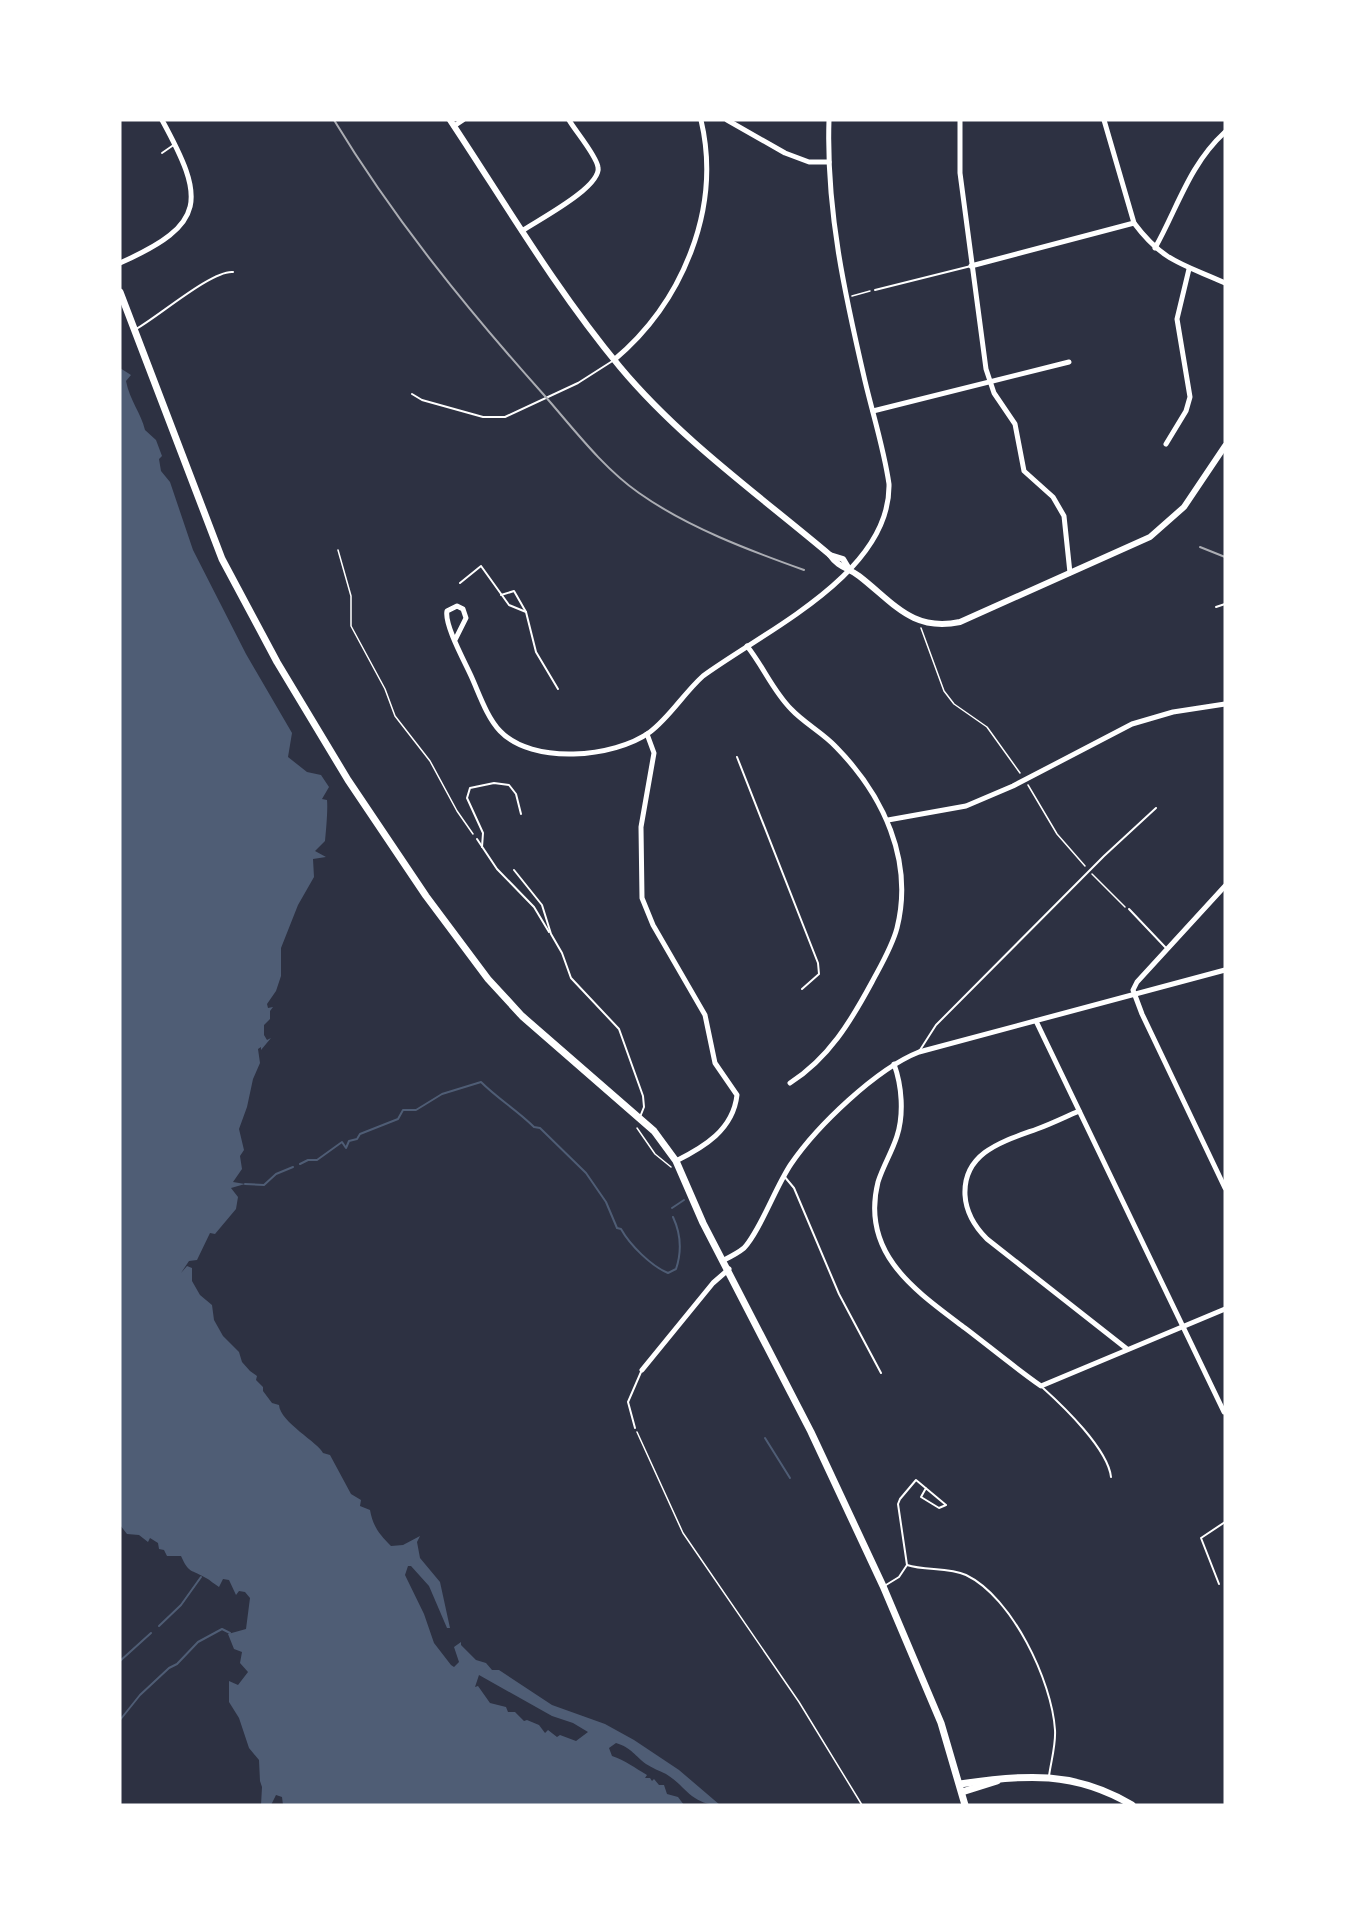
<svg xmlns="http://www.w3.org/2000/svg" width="1345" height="1925" viewBox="0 0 1345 1925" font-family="Literata,serif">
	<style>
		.water { fill: #4f5d75; fill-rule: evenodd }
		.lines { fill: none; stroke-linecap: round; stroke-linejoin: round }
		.stream { stroke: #4f5d75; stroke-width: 2 }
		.path { stroke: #fff; stroke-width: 1.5 }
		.service { stroke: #fff; stroke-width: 2 }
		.minor { stroke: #fff; stroke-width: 5 }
		.tertiary { stroke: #fff; stroke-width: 6 }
		.secondary { stroke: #fff; stroke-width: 7 }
		.rail { stroke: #abadb3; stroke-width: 2 }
	</style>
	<rect width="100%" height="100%" fill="#2d3142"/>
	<!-- water -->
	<path class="water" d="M120 368 131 375 126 381C130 401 141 413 145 430L156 440 162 456 159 459 161 471 170 482 193 550 246 654 292 733 288 757 307 772 321 775 329 787 322 799 327 800C328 809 326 831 325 841L315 851 326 857 313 859 314 877 298 905 281 948V976L276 991 267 1004 268 1008 273 1007 270 1011V1019L264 1025V1035L267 1040 271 1038 261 1050V1047L258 1049 260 1063 253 1079 247 1107 239 1129 244 1150 240 1156 242 1169 233 1182 245 1184 231 1188 238 1197 236 1209 215 1234 210 1233 197 1260 189 1261 181 1273 187 1266 192 1268V1281L200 1295 212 1305 214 1320 223 1336 239 1352 242 1362 250 1371 257 1376 256 1380 263 1387V1391L272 1403 279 1405C280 1422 319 1443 323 1453L330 1455 351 1494 361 1500 360 1506 370 1510C373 1527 380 1535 391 1546L403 1545 420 1536 417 1542 420 1558 440 1582 450 1628H447L429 1586 411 1566H408L405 1575 424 1614 434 1643 451 1665 454 1667 459 1662 454 1647 461 1642V1645L476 1660 486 1663 492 1670H499L552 1705 605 1724 634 1740 679 1770 720 1805C691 1805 686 1786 666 1774 660 1771 652 1768 646 1764 635 1756 632 1748 616 1743L609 1748 612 1756C625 1760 635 1768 647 1775L645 1778H650L652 1781 654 1779 659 1785H664L667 1794 678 1797 684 1805H283L282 1797 276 1795 271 1805H261L262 1787 260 1781 259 1760 249 1748 239 1718 229 1702V1681L238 1685 248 1672 240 1663 242 1652 234 1649 228 1634 246 1629 250 1598 245 1592 239 1591 236 1595 229 1580 223 1579 219 1587C214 1584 210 1580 206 1578 191 1569 189 1574 181 1556H167L164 1550 159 1549 158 1543 150 1538 148 1542 139 1535 127 1534 120 1525ZM479 1675 552 1716 573 1723 588 1732 576 1741 560 1735 557 1737 548 1730 545 1733 539 1725 527 1720 524 1721 515 1712H508L506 1707 490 1703 478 1686 475 1687Z"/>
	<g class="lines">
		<!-- stream -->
		<g class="stream">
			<path d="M300 1164 308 1160H317L342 1142 346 1148 349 1141 357 1139 360 1134 398 1119 403 1110H416L442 1094 481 1082C498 1099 517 1110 534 1127L540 1128 586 1173 606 1202 617 1228 621 1229C630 1245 651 1266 668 1273L676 1269C682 1251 681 1234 673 1217"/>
			<polyline points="245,1184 264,1185 276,1174 293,1167"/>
			<polyline points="672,1208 684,1200"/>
			<polyline points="765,1438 790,1478"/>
			<polyline points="159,1626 181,1605 201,1577"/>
			<polyline points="120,1661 151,1633"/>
			<polyline points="120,1720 140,1695 169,1668 177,1664 198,1642 222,1629 230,1633"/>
		</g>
		<!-- path -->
		<g class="path">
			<polyline points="852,296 870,291"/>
			<polyline points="338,550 351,596 351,626 385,689 395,716 430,761 457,811 473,834"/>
			<polyline points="921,628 944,691 954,704 987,727 1020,773"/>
			<polyline points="1028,785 1057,834 1085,866"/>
			<polyline points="1092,874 1125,907"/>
			<polyline points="637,1128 655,1154 671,1167"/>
			<polyline points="637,1432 683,1533 799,1702 862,1805"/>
		</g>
		<!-- service -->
		<g class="service">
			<polyline points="162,153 175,144"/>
			<polyline points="875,290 971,266"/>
			<path d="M136 329C158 317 212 270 233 272"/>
			<polyline points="412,394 422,400 483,417 505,417 578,383 614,360"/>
			<polyline points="460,583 481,566 509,605 526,612 536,652 558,689"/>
			<polyline points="501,595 514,591 526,612"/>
			<polyline points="1216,607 1225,604"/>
			<polyline points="737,757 818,963 819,974 802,989"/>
			<polyline points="477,839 497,869 534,907 549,932"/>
			<polyline points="482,847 483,833 467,798 470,788 494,783 509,785 516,794 521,814"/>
			<polyline points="514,870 542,905 551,934 562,953 571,978 619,1029 643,1096 644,1107 640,1117"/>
			<polyline points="1129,909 1166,948"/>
			<polyline points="920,1050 936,1025 1104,856 1156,808"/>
			<polyline points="784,1176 794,1188 839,1294 881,1373"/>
			<path d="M1043 1388C1063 1406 1108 1449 1111 1477"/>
			<polyline points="635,1428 628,1402 641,1372"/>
			<path d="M907 1565C925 1571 948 1567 966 1575 1012 1597 1052 1681 1055 1730 1056 1745 1051 1761 1049 1776"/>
			<polyline points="1219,1584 1201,1538 1225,1522"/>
			<polyline points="886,1585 899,1577 907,1565 898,1504 900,1499 916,1480 946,1505 939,1508 921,1497 926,1488"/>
		</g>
		<!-- minor -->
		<g class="minor">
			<polyline points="727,120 785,153 809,162 829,162"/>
			<polyline points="960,120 960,173 986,369 994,393 1015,424 1024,471 1053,497 1064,516 1070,573"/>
			<path d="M1104 120 1134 223C1163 262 1183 264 1225 283"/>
			<polyline points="454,126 463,120"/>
			<path d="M522 231C538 220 602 187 598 167 596 155 576 132 569 120"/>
			<path d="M1155 248C1178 207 1189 165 1225 132"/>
			<path d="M120 263C208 224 205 199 162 120"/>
			<polyline points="971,266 1134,223"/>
			<path d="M614 360C682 303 722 209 701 120"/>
			<polyline points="873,411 1069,362"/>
			<polyline points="1166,444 1186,411 1190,397 1177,319 1189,269"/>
			<path d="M455 640 466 618 463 609 457 606 447 611C444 625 466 664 472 678 480 696 487 717 500 731 532 765 614 758 650 732 670 717 684 693 703 676 766 630 891 573 889 484 884 449 873 415 865 381 845 295 826 210 829 120"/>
			<path d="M747 646C763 666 773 691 791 709 804 723 823 733 836 747 883 795 914 860 897 928 892 947 881 965 872 982 851 1021 829 1058 790 1083"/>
			<path d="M647 734 654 753 641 827 642 898 653 925 705 1015 715 1063 737 1095C733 1130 704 1147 676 1161"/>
			<polyline points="888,820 966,806 1013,786 1132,724 1173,712 1225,704"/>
			<polyline points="1225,886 1137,982 1133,990 1142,1014 1225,1188"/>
			<polyline points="1036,1021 1224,1412"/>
			<path d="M894 1064C902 1086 904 1114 897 1136 892 1152 883 1166 878 1182 860 1254 916 1291 965 1328 990 1347 1014 1367 1041 1386L1225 1309"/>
			<path d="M1079 1111C1065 1117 1051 1124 1037 1129 1004 1141 963 1152 965 1195 966 1212 975 1227 987 1239L1127 1349"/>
			<path d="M724 1260C730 1257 738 1253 744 1248 760 1231 776 1186 791 1164 817 1126 876 1069 919 1052L1225 970"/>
			<polyline points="642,1370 713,1283 729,1269"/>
		</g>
		<!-- tertiary -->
		<g class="tertiary">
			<path d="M450 120C505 203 556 290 620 367 680 439 759 495 830 555 839 568 847 567 859 576 894 603 912 632 960 622L1150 537 1184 507 1225 446"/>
			<polyline points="830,555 843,559 849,569"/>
		</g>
		<!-- secondary -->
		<g class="secondary">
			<polyline points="120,292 222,559 277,662 348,780 426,896 488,979 522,1016 654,1131 676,1161 703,1223 811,1432 883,1586 941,1723 965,1805"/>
			<path d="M960 1784C1025 1774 1075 1771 1132 1805"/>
			<polyline points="962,1792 997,1781"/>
		</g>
		<!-- rail -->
		<g class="rail">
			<path d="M334 120C394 219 467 309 544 395 573 428 602 467 639 493 687 527 748 550 804 570"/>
			<polyline points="1200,547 1225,557"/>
		</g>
	</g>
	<!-- border -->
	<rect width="1345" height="1925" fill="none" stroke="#ffffff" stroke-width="243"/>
</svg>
